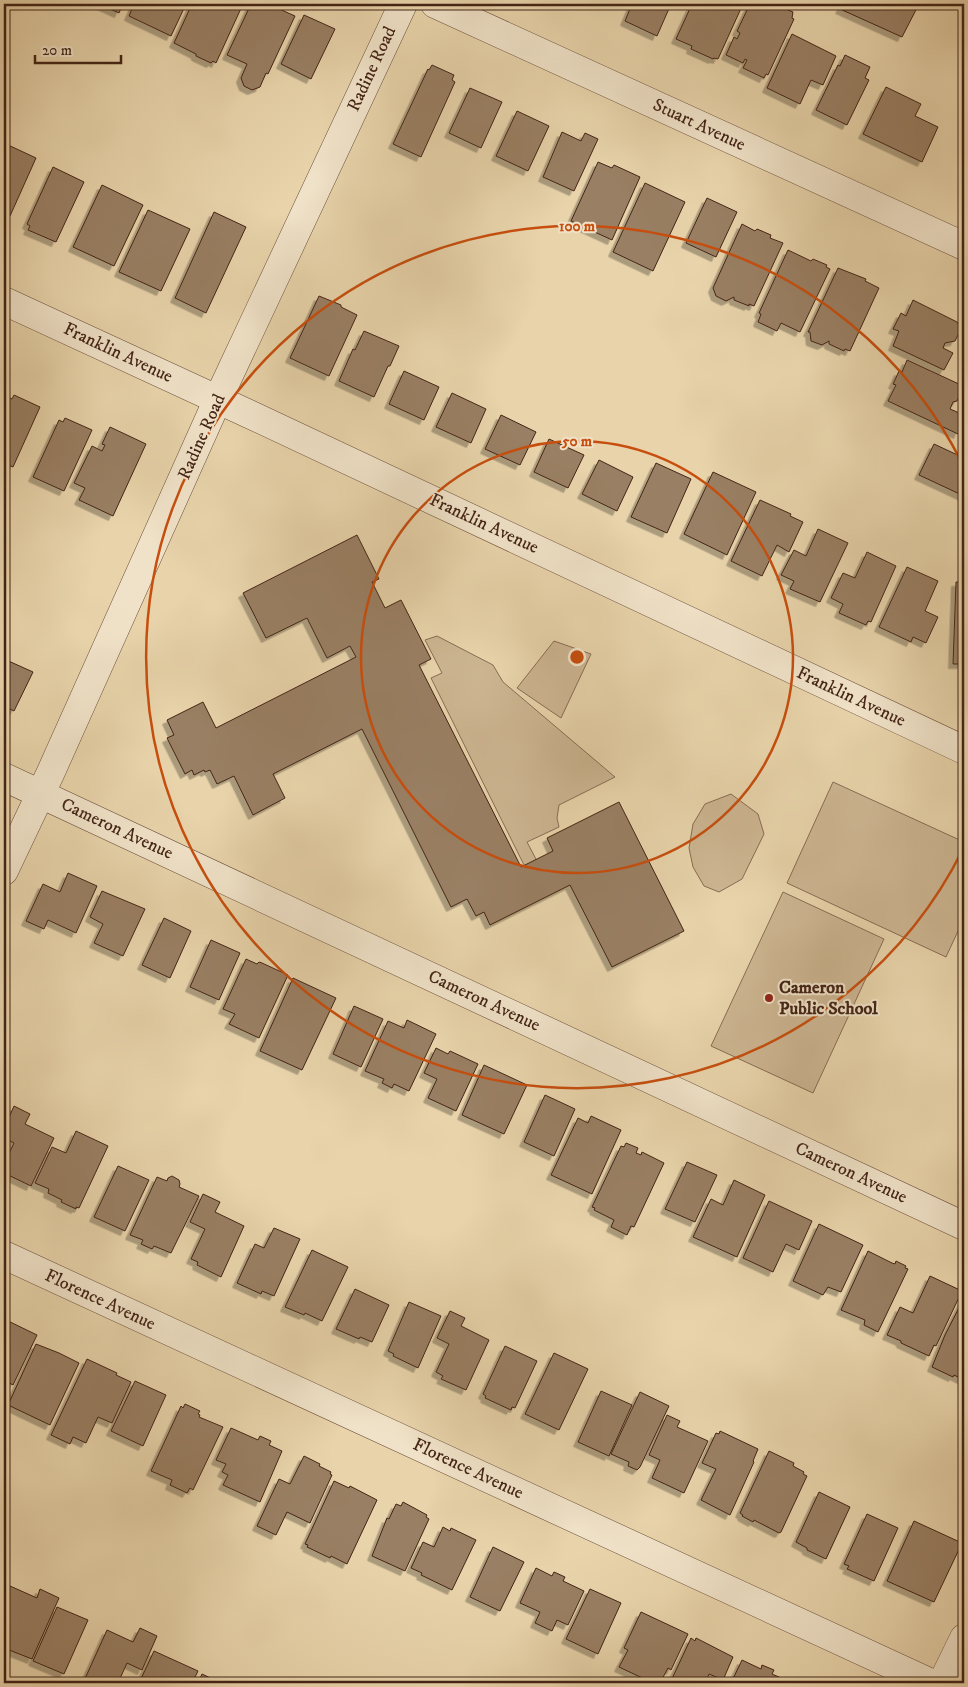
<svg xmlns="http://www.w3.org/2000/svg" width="968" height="1687" viewBox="0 0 968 1687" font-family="'IM FELL DW Pica',serif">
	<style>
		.green { fill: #ccb591; stroke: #886c54 }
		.building { fill: #997f63; stroke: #432416; filter: url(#shadow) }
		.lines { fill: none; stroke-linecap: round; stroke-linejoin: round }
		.minor-casing { stroke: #6c503b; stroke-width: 29 }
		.minor { stroke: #f0e2c8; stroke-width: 28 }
		.ring { fill: none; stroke: #c74e0e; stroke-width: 2.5 }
		.poi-dot { fill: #8f2418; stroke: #f0e2c8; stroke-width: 2 }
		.labels { text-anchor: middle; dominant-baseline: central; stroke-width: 4; stroke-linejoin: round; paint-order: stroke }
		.street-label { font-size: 18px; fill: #432416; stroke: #f0e2c8 }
		.poi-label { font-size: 18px; font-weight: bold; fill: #432416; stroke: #f0e2c8; text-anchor: start }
		.centre { fill: #c74e0e; stroke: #f0e2c8; stroke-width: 2.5 }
		.ring-label { font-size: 15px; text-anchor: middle; font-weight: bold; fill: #c74e0e; stroke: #f0e2c8; stroke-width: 4; stroke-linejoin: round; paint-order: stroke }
	</style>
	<defs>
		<filter id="shadow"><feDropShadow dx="-4.5" dy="4.5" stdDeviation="0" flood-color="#0004"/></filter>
	</defs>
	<rect width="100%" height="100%" fill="#e8d3aa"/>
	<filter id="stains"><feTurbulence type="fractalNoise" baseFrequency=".004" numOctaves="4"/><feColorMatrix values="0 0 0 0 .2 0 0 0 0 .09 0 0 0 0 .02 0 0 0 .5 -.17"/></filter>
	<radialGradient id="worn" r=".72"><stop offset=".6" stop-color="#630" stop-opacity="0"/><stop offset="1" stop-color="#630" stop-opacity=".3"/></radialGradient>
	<!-- green -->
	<g class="green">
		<polygon points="437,636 493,665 503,682 615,777 559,805 557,818 559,827 527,842 537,861 525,867 431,678 442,673 425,640"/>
		<polygon points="554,641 591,654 561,718 517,688"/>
		<polygon points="833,782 964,842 964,918 946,957 787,883"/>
		<polygon points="731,794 758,814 764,834 742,879 719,892 704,886 693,867 689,848 693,824 705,804"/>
		<polygon points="783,892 884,939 813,1093 711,1046"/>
	</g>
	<!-- building -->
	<g class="building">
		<polygon points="99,4 123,4 119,13"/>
		<polygon points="134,4 186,4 171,36 129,16"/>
		<polygon points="192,4 243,4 216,63 213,61 211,63 196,56 196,54 174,43"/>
		<polygon points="251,4 268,4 295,16 268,74 266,73 260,87 252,90 244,86 241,78 247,64 227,55"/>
		<polygon points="632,4 671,4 657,36 625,21"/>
		<polygon points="692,4 743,4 718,59 714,58 713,59 691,49 692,46 676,39"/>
		<polygon points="750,4 774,4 793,12 792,18 794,19 768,75 766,74 764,78 743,68 747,60 745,59 743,63 726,55 734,37 737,39 740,33 737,31"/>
		<polygon points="843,4 919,4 902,37 840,9"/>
		<polygon points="304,15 335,29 311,79 281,64"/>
		<polygon points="792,34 836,56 823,85 811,80 800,104 767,88"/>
		<polygon points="845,55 870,67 865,78 869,80 847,125 816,110 838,65 840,66"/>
		<polygon points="432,65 454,75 452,80 455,82 421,157 393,144 428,69 429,70"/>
		<polygon points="886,87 921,104 915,116 938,127 922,162 863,134"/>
		<polygon points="470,88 502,102 481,148 449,133"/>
		<polygon points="517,111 549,126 528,171 496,156"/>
		<polygon points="562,132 581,141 585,133 598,139 574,191 543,177"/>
		<polygon points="6,144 36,158 10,216 4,214 4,215 4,148"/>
		<polygon points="598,162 612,168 614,165 640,177 612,240 571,221"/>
		<polygon points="53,167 84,182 56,242 28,230 30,226 27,224"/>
		<polygon points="645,183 685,202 653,271 613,252"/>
		<polygon points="102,185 143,205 114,266 73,247"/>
		<polygon points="707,198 737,212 716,257 686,243"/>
		<polygon points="148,210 190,229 161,291 119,272"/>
		<polygon points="214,212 246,227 206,313 175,298"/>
		<polygon points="742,224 755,231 757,229 771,235 770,238 783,243 754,306 749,304 749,306 734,300 734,297 726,301 716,296 713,288"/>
		<polygon points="788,250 811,261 813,259 827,265 826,267 830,269 800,332 781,323 777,331 758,322 761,314 759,313"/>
		<polygon points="838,268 866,279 865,281 879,288 850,351 845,349 844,351 829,344 829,341 822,345 811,341 810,332 808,332"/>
		<polygon points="319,296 341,305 341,307 357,315 329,376 290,358"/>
		<polygon points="913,300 957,322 961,329 955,341 945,343 943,348 953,353 944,370 893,346 899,331 893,329 901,313 906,316"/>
		<polygon points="364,331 399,346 390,366 388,366 374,397 339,381 353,349 355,350"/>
		<polygon points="907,360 961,385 959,389 961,392 957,401 953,402 950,409 964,415 964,421 958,434 888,401 896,385 893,384 894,382 899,371 902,372"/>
		<polygon points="404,371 439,387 424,420 389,404"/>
		<polygon points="452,393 486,409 471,443 436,427"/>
		<polygon points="14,395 40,407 13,467 4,463 4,407 8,397 12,399"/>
		<polygon points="501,415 536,432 520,465 485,449"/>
		<polygon points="65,418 92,430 64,491 33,477 59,420 63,422"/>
		<polygon points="110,427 146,444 113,516 79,500 85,488 74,483 92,446 102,451 105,445 102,444"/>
		<polygon points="549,439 584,455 568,488 534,472"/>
		<polygon points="934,444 964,458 964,496 919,475"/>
		<polygon points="599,460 633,477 617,511 582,494"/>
		<polygon points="656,463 691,479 667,533 631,517"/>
		<polygon points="713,472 756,492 727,555 684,534"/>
		<polygon points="760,500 791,514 790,516 803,522 789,552 777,545 762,576 731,561"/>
		<polygon points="818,529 848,543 820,602 790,589 794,581 781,575 794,550 806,556"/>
		<polygon points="357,535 379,579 372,582 385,608 401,600 431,659 419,665 521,867 553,851 547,838 619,802 684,931 612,967 570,885 490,925 484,912 476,916 467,899 451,907 362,729 273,774 285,798 253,815 234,776 217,784 210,770 205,772 204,770 194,775 192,770 185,774 167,738 174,735 167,720 203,702 216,728 356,657 350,646 327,658 307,618 266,638 243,593"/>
		<polygon points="867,552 896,566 871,622 868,621 866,625 839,613 843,604 831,598 843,573 855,578"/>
		<polygon points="907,567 938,581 925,611 938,617 926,643 913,637 911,642 879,627"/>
		<polygon points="956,582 964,582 964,664 953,664"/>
		<polygon points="4,659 33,672 14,711 4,706"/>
		<polygon points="68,873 97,886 76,933 48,920 44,929 26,921 43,884 60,892"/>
		<polygon points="102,891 145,909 123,956 94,943 103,924 90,917"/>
		<polygon points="164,918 191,931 170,978 142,965"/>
		<polygon points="211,940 240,953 219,1000 190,987"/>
		<polygon points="246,959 257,964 259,962 262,963 288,975 259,1038 229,1024 235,1014 223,1009"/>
		<polygon points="293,978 336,998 302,1070 260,1051"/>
		<polygon points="354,1006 383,1019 361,1067 333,1054"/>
		<polygon points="407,1020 436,1034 409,1091 394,1084 392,1088 382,1083 384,1079 365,1071 388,1021 404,1028"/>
		<polygon points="436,1048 448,1054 450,1051 478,1064 456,1111 428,1098 437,1079 424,1073"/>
		<polygon points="484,1065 527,1085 504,1134 462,1115"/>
		<polygon points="545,1095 575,1109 554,1156 524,1142"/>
		<polygon points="14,1106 30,1114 25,1124 54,1138 31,1186 4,1173 4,1164 14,1143 4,1138 4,1129"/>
		<polygon points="591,1116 621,1130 592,1194 551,1175 578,1118 588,1123"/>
		<polygon points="76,1131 108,1146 79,1208 76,1207 76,1209 61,1202 62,1200 48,1193 49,1189 35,1183 52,1147 66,1153"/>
		<polygon points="626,1143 638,1148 636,1153 641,1155 642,1152 664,1163 634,1227 631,1226 627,1235 611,1227 614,1220 594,1210 595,1208 592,1207 621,1146 624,1147"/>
		<polygon points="687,1162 717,1175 695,1222 665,1209"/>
		<polygon points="118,1166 149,1180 125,1231 94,1217"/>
		<polygon points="172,1176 179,1180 180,1184 179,1187 199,1196 171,1253 154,1246 152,1249 141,1244 143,1240 130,1235 157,1177 167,1181 168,1178"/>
		<polygon points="734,1180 765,1195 737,1257 693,1237 711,1199 723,1205"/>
		<polygon points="203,1194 220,1202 215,1212 244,1226 221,1277 197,1265 198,1262 191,1259 205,1229 190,1222"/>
		<polygon points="769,1201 812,1221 799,1250 786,1244 773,1272 743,1258"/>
		<polygon points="819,1224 863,1245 841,1292 828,1287 823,1295 793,1281"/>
		<polygon points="274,1228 300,1239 274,1296 262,1291 261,1294 237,1283 255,1244 264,1248"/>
		<polygon points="312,1250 348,1267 322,1321 305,1313 304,1315 285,1307"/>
		<polygon points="868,1251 892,1263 895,1264 896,1261 906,1266 905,1268 908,1269 878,1332 864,1325 865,1320 841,1310"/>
		<polygon points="930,1276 962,1291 936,1346 934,1345 929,1356 901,1343 901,1341 887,1335 900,1307 913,1313"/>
		<polygon points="355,1289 389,1305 372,1342 360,1337 359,1339 336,1329"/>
		<polygon points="964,1298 964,1380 954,1375 953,1377 932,1367 945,1335"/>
		<polygon points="409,1302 441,1316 418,1368 393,1356 394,1354 388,1351"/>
		<polygon points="450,1311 465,1318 461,1326 489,1340 466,1390 441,1379 443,1376 436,1372 449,1344 437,1338"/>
		<polygon points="4,1319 37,1335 13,1385 4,1380"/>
		<polygon points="36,1344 59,1353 79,1363 50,1425 8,1405"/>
		<polygon points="505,1346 537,1361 515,1408 512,1407 511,1410 485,1398 486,1396 483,1394"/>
		<polygon points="554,1353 588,1369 559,1430 525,1414"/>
		<polygon points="87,1359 117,1373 116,1375 131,1382 112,1423 98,1417 86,1443 73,1437 70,1444 51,1435"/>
		<polygon points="135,1381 166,1395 143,1446 111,1431"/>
		<polygon points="601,1391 632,1405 609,1456 578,1442"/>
		<polygon points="640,1392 669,1406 640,1467 637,1470 628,1466 629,1462 611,1454"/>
		<polygon points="185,1404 200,1411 198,1414 200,1415 199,1417 223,1427 193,1490 190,1488 187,1493 170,1485 172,1480 151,1471 181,1406 183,1408"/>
		<polygon points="667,1415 680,1421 677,1427 708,1441 684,1493 652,1478 660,1460 649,1455"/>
		<polygon points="231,1428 258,1440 260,1436 271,1441 269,1445 282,1451 260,1502 223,1485 228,1475 222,1472 226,1464 216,1460"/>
		<polygon points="720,1431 758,1449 753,1461 754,1462 730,1515 701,1500 716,1469 702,1463 716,1433 719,1434"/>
		<polygon points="769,1451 794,1463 793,1466 804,1472 803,1474 807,1476 781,1532 779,1533 754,1520 753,1522 742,1516 743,1515 740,1513"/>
		<polygon points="304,1456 320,1464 319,1466 331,1472 330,1474 332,1475 310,1523 287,1512 276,1535 257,1526 279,1479 290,1484"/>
		<polygon points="334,1481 349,1488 350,1486 377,1500 347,1564 331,1556 330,1558 307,1547 308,1545 305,1544"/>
		<polygon points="819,1492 850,1507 826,1559 807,1550 807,1548 796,1542"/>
		<polygon points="403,1502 427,1515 426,1517 429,1519 405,1571 372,1556 387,1518 389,1519 396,1504 401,1506"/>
		<polygon points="867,1514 898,1528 874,1581 847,1569 849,1566 844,1564"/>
		<polygon points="914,1521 962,1543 934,1602 887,1581"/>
		<polygon points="443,1527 450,1531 451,1528 476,1540 452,1590 421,1575 422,1573 411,1568 423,1542 434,1547"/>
		<polygon points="493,1547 524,1562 500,1611 470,1597"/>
		<polygon points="536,1568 552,1576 554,1572 565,1577 563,1581 584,1591 568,1625 557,1620 552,1631 535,1623 540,1612 520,1603"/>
		<polygon points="10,1586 37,1598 40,1589 59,1598 32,1659 4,1648 4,1599"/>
		<polygon points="590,1589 621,1603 598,1654 566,1639"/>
		<polygon points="57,1607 88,1620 64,1674 33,1661"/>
		<polygon points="641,1612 688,1634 671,1670 668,1668 660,1683 653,1683 619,1667 628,1650 624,1648"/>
		<polygon points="140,1628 157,1636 142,1670 127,1663 118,1683 83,1683 107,1630 133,1642"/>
		<polygon points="691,1638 695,1641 696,1638 733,1657 723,1680 709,1674 705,1683 670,1683"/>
		<polygon points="154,1651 198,1671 192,1683 139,1683"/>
		<polygon points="742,1660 761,1669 762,1665 774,1670 772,1674 788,1681 787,1683 731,1683"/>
		<polygon points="202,1674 221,1683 198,1683"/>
	</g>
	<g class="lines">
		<defs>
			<g id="minor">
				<polyline points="435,4 964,246"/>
				<polyline points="4,301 249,414 964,750"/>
				<polyline points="4,777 964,1226"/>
				<polyline points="4,871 50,774 218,399 403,4"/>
				<polyline points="4,1255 931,1683"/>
				<polyline points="942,1683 964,1638"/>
			</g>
		</defs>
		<!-- minor casing -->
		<use href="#minor" class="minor-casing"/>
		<!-- minor -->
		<use href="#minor" class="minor"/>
	</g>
	<!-- distance rings -->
	<g class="ring">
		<circle cx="577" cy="657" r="216"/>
		<path d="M963 849A431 431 0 1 1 963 465"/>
	</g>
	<!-- markers -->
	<circle class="poi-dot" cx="769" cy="998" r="5"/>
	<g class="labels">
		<!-- street labels -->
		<g class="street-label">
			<text transform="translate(372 69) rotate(-65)">Radine Road</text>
			<text transform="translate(699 125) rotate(25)">Stuart Avenue</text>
			<text transform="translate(118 353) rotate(25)">Franklin Avenue</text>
			<text transform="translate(202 437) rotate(-66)">Radine Road</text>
			<text transform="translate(484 524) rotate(25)">Franklin Avenue</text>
			<text transform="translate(851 697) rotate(25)">Franklin Avenue</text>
			<text transform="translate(117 829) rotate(25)">Cameron Avenue</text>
			<text transform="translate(484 1001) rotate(25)">Cameron Avenue</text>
			<text transform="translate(851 1173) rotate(25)">Cameron Avenue</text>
			<text transform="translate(100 1300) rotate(25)">Florence Avenue</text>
			<text transform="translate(468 1469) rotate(25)">Florence Avenue</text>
		</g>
		<!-- poi labels -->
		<g class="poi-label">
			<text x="779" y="988">Cameron<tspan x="779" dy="21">Public School</tspan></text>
		</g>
	</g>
	<circle cx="577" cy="657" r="8" class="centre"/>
	<g class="ring-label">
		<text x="577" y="231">100 m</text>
		<text x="577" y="446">50 m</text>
	</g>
	<!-- margin -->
	<rect width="968" height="1687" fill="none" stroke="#e8d3aa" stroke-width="20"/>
	<rect x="5" y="5" width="958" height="1677" fill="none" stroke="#432416" stroke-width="2.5"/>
	<rect x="10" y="10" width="948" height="1667" fill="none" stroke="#432416"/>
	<!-- scale -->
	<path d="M35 55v8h86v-8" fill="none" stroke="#432416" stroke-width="2.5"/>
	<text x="42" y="55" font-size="15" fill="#432416" stroke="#f0e2c8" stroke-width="4" paint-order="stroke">20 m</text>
	<rect width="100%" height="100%" filter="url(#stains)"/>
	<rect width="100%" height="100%" fill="url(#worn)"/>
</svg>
